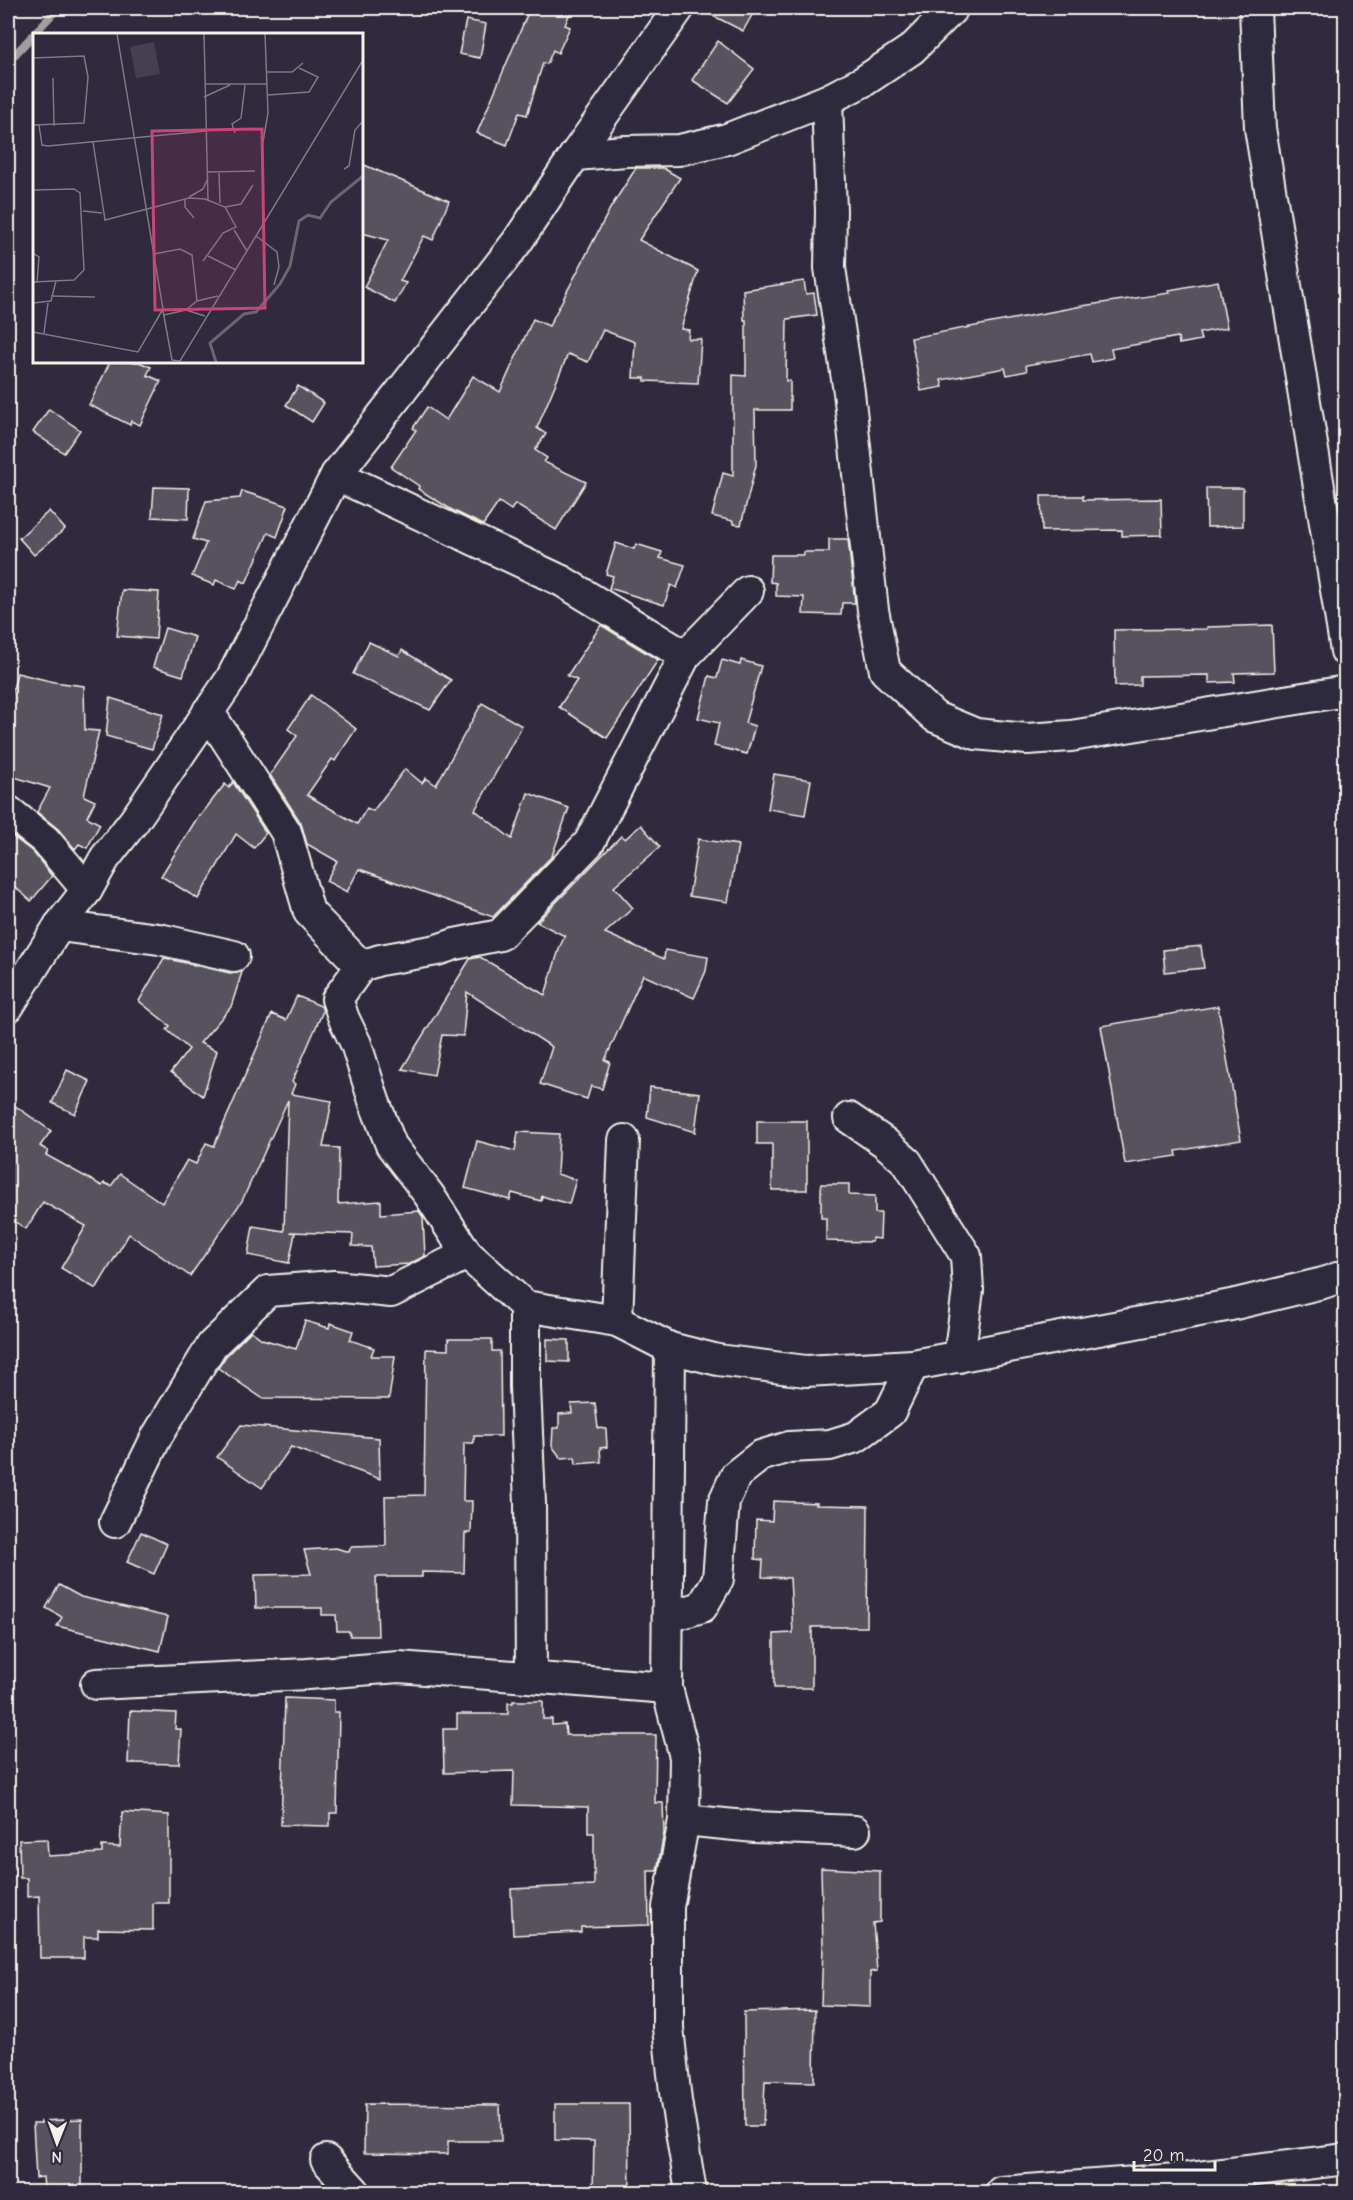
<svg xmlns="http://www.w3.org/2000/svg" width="1353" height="2200" viewBox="0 0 1353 2200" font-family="'Comic Neue',sans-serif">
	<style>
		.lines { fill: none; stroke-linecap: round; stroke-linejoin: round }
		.stream { stroke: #a19ea0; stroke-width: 8 }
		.building { fill: #56525f; stroke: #f4f1e8; stroke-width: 1.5 }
		.minor-casing { stroke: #f4f1e8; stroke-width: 34 }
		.minor { stroke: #2f2a3d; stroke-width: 30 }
		.inset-river { fill: none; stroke: #6a6670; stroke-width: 3 }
		.inset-road { fill: none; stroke: #7e7a81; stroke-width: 1.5 }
		.view { fill: #cc4377; fill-opacity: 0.15; stroke: #cc4377; stroke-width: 3 }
		.inset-edge { fill: none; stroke: #f4f1e8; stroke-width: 3 }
	</style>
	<rect width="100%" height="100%" fill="#2f2a3d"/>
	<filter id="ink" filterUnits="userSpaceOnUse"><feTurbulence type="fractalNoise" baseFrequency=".0167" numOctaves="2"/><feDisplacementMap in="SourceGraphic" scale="12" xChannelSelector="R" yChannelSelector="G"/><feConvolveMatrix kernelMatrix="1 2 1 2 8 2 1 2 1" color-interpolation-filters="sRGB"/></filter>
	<g filter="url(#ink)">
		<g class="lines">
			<!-- stream -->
			<polyline class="stream" points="8,62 58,8"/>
		</g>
		<!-- building -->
		<g class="building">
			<polygon points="530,8 558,8 570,13 565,25 570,27 558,53 553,50 547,64 543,63 527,115 519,113 507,145 477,133"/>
			<polygon points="698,8 756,8 743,31"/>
			<polygon points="466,20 486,24 480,58 459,54"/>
			<polygon points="718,41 754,69 728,103 692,80"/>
			<polygon points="362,164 449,201 433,240 424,236 400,281 406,283 395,303 364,287 388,240 362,233"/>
			<polygon points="636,168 663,168 680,178 639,240 698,271 681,329 689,330 688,339 701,339 698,383 645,381 645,378 633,378 635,342 603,330 588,362 568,354 537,428 546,434 535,450 547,458 544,462 586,482 556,530 515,504 511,510 499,502 483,525 452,510 418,489 419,486 391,467 416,430 413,428 427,407 446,420 473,376 500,392 533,319 549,326 611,207"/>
			<polygon points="804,281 806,294 814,293 817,315 787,319 786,381 790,381 790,410 755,410 756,465 741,525 733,524 733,521 712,516 723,473 733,476 733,375 746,376 746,320 744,320 743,290"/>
			<polygon points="1218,281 1227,328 1199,333 1201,340 1179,344 1178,337 1111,349 1113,358 1092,362 1090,354 1026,365 1027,371 1007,375 1005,368 941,380 943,387 921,391 911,338 1082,306 1170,293 1169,290"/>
			<polygon points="110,362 139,362 151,367 147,375 161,381 140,425 131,421 130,425 89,405"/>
			<polygon points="298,386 324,403 312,422 286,405"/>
			<polygon points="49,409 80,430 64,453 33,432"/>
			<polygon points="154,487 189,488 188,519 152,517"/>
			<polygon points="1206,488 1243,488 1243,526 1207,527"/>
			<polygon points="242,491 288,506 277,537 268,533 246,583 240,580 236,589 216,580 214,585 192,576 206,543 193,539 206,501 240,498"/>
			<polygon points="1041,496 1083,496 1083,500 1161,499 1162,535 1122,536 1122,530 1042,531"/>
			<polygon points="49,511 65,529 34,555 19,538"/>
			<polygon points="829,539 848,539 855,603 842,603 841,615 803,614 804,597 776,596 776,583 770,582 771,555 804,555 804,552 829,552"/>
			<polygon points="616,543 634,549 636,544 662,552 660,558 685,565 677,588 671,585 664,605 609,588 613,576 606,574"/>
			<polygon points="122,590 159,592 156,639 117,636"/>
			<polygon points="601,625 658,660 607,738 559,707 577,680 567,676"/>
			<polygon points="1272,625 1274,672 1234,673 1235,682 1209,683 1209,675 1140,676 1140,685 1115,686 1114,630 1207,629 1207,627"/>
			<polygon points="165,628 195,637 183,676 153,667"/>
			<polygon points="369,642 399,656 402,650 451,680 430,710 353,674"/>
			<polygon points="722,660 740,665 741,660 761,666 745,723 755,726 747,754 714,746 719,723 698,718 709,676 717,678"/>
			<polygon points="17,673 54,682 84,686 85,730 99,731 84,796 95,801 87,817 100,824 87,848 79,844 75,849 58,829 37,812 50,788 8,775 8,710"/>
			<polygon points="311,695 356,729 335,761 332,759 307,795 357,824 367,808 373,811 405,769 422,783 426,778 436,785 482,703 522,726 475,810 512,839 528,793 569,808 552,856 493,917 359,869 347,892 326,881 337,861 307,844 301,823 270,775 297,736 288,729"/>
			<polygon points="110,698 163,714 152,749 106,736"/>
			<polygon points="774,774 811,780 805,815 768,809"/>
			<polygon points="233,782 266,833 254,848 236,834 198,899 161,876 199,815 200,816 225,784 229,788"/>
			<polygon points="641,825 660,847 614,887 633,908 605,933 664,959 665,950 708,957 706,971 694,998 643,975 605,1060 610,1062 602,1089 591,1086 587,1099 540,1084 552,1047 467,992 463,1036 442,1035 434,1075 402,1069 470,959 480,957 545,995 560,946 565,936 537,922 621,836 625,839"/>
			<polygon points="8,833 33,852 52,876 31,901 8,881"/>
			<polygon points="698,839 738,845 728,902 689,896"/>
			<polygon points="1201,946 1204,968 1165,972 1163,950"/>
			<polygon points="164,958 230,973 242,972 231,1007 200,1043 217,1051 203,1096 171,1072 189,1049 167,1030 170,1026 139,1001"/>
			<polygon points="297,996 321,1006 323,1011 292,1082 295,1084 291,1094 332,1101 323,1147 339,1148 338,1204 381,1201 381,1214 419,1211 423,1217 425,1256 409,1264 373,1266 371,1247 352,1246 353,1234 290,1232 295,1233 289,1263 248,1255 253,1226 284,1231 288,1100 242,1201 190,1276 129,1234 96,1289 61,1268 86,1226 43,1202 26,1229 8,1217 8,1101 51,1131 40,1146 48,1151 46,1155 102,1186 104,1183 111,1186 120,1174 162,1203 187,1160 196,1164 206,1143 214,1146 272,1014 286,1020"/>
			<polygon points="1218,1006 1241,1140 1176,1151 1177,1156 1125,1164 1101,1026"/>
			<polygon points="67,1070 90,1081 75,1114 52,1103"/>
			<polygon points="650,1087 700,1093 695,1132 647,1117"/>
			<polygon points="757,1121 807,1121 807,1190 772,1190 772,1144 757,1144"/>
			<polygon points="518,1132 559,1134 557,1174 576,1180 569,1204 542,1196 541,1201 512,1193 510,1200 465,1188 477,1141 515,1151"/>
			<polygon points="821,1184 849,1184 849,1195 875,1196 875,1213 881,1213 880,1239 872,1238 872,1242 826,1241 826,1218 821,1218"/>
			<polygon points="305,1321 329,1328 330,1323 353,1331 350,1340 374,1348 371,1356 395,1356 389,1399 262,1398 218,1368 226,1356 251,1331 262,1339 296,1349"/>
			<polygon points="448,1339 492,1339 492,1351 500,1351 501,1436 474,1436 474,1443 464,1443 463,1501 472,1501 471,1533 465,1533 464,1573 422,1572 422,1577 376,1577 378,1636 350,1636 349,1631 337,1631 336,1615 322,1615 322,1608 256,1608 255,1575 311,1574 304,1550 336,1548 349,1552 351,1547 386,1546 385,1496 424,1495 426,1349 448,1350"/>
			<polygon points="547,1339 569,1340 569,1362 547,1361"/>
			<polygon points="595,1403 598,1428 606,1429 607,1447 600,1448 601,1462 576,1464 575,1457 561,1458 552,1446 553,1428 559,1428 559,1414 572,1413 571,1404"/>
			<polygon points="241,1425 379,1438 380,1479 291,1447 262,1488 217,1457"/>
			<polygon points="773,1501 817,1503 816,1505 868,1506 867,1627 812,1627 812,1688 774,1688 774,1634 793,1633 790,1578 762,1577 763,1560 755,1559 756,1520 772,1521"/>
			<polygon points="141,1532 167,1544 154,1574 127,1562"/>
			<polygon points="59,1585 81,1597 168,1617 160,1651 57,1626 62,1617 46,1608"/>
			<polygon points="285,1698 334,1700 334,1712 339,1712 337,1813 330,1813 330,1826 281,1825"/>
			<polygon points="513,1701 543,1701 543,1719 552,1719 552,1725 565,1724 566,1735 656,1735 655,1803 663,1803 664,1833 657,1871 648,1871 649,1925 581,1927 581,1932 513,1935 511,1889 594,1885 594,1833 588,1833 588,1807 513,1805 514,1771 444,1773 443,1729 457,1729 457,1714 508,1714 508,1703 513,1703"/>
			<polygon points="130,1711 176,1713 175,1729 181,1729 179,1764 128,1763"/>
			<polygon points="122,1812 169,1815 169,1903 153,1903 153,1930 98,1929 98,1937 84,1937 84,1958 40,1958 39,1896 27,1897 27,1878 20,1878 19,1840 47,1839 48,1856 102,1853 102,1846 120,1847"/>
			<polygon points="821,1868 880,1871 880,1922 873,1923 877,1971 870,1972 870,2007 821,2005 823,1946"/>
			<polygon points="815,2010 814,2082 765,2081 763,2126 745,2126 744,2012"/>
			<polygon points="365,2104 500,2105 501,2141 448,2141 448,2154 364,2153"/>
			<polygon points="555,2104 629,2104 630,2193 593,2193 594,2141 555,2140"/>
			<polygon points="82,2119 82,2187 44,2188 43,2177 36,2178 33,2123 41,2123 41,2121"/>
		</g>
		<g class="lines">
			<defs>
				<g id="minor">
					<polyline points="1255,8 1260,128 1346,651"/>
					<polyline points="827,100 831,211 830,268 849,392 873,610 885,671 935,717 976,734 1027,739 1071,736 1346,691"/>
					<polyline points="575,155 626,151 679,150 727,139 827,100 864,81 912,49 953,8"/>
					<polyline points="336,475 562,581 685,656"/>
					<polyline points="748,591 685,656 589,843 500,935 455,944 437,950 380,960 361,966 337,999 344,1019 356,1044 374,1101 391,1145 429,1195 467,1254 525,1306 617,1321 670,1348 718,1360 806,1371 913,1365 1231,1305 1323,1283 1346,1275"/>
					<polyline points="208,711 286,832 309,912 361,966"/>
					<polyline points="8,811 45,840 87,890"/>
					<polyline points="59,926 159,939 234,956"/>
					<polyline points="8,1007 59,926 87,890 105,858 134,821 231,679 336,475 517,242 575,155 679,8"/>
					<polyline points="849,1118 884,1142 907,1162 966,1256 968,1290 959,1357"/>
					<polyline points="525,1306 525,1386 530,1503 531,1677"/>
					<polyline points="617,1321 624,1140"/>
					<polyline points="670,1348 667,1688 685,1757 684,1820 668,1907 668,2028 676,2101 691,2192"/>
					<polyline points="115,1522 157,1436 212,1345 268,1291 334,1286 391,1292 467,1254"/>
					<polyline points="668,1617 702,1607 718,1579 724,1501 736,1475 760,1456 789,1447 830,1445 856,1437 890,1412 913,1365"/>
					<polyline points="96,1684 307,1674 399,1667 667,1688"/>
					<polyline points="684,1820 755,1827 855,1831"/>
					<polyline points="326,2160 355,2192"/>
					<polyline points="1001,2192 1190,2178 1346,2159"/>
				</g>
			</defs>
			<!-- minor casing -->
			<use href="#minor" class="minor-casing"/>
			<!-- minor -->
			<use href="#minor" class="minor"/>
		</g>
	</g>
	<!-- overview -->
	<g transform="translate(33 33)">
		<rect width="330" height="330" fill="#2f2a3d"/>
		<path d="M121 9 127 41 103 45 97 14Z" fill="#454050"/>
		<path class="inset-river" d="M183 329 177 310 211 281 223 279 247 251 257 233 266 188 275 182 287 185 298 169 330 143"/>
		<path class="inset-road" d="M171 1 175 167M0 25 51 23 55 44 51 90 0 92M233 39H259L270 30M20 45 21 93M173 51H234M235 62 276 59 285 44 266 35M171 64 197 52M6 92 9 112 15 113 173 98M202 100 199 91 208 85 212 52M60 109 72 187 156 165 172 166 192 174 203 194 190 200 170 228M230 109 235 80 232 1M311 136 316 133 322 97 330 88M175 139 222 138M186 140 187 170M0 157 41 156 47 160 51 237 41 247 0 249M156 164 170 156 175 145M152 167V174L161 185M192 174 208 171 220 152M50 178 69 180M201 197 214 218M223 203 244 219 246 234 241 252M0 220 6 224 4 250M121 221 147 216 159 222 164 268M175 223 203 237M18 263 62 264M0 270 18 268 23 248M154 276 164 268 185 263M130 278 139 327 147 328 330 27M131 282 153 277 172 283M0 299 105 319 130 276 84 1M11 300 15 270"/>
		<path class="view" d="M229 96 232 275 122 277 119 98Z"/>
		<rect width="330" height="330" class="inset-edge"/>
	</g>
	<!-- margin -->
	<rect width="1353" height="2200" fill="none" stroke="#2f2a3d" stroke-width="30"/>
	<rect x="15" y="15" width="1323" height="2170" fill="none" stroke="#f4f1e8" stroke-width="2" filter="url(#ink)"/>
	<!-- north arrow -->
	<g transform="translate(57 2143) rotate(181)" stroke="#2f2a3d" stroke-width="4.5" paint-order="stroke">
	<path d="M0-4.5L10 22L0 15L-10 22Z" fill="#f4f1e8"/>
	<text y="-9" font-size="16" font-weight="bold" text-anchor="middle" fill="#f4f1e8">N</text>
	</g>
	<!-- scale -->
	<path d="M1134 2161v9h81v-9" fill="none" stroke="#f4f1e8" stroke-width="3"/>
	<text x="1143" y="2161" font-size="18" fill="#f4f1e8" stroke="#2f2a3d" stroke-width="4.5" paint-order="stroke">20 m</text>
</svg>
